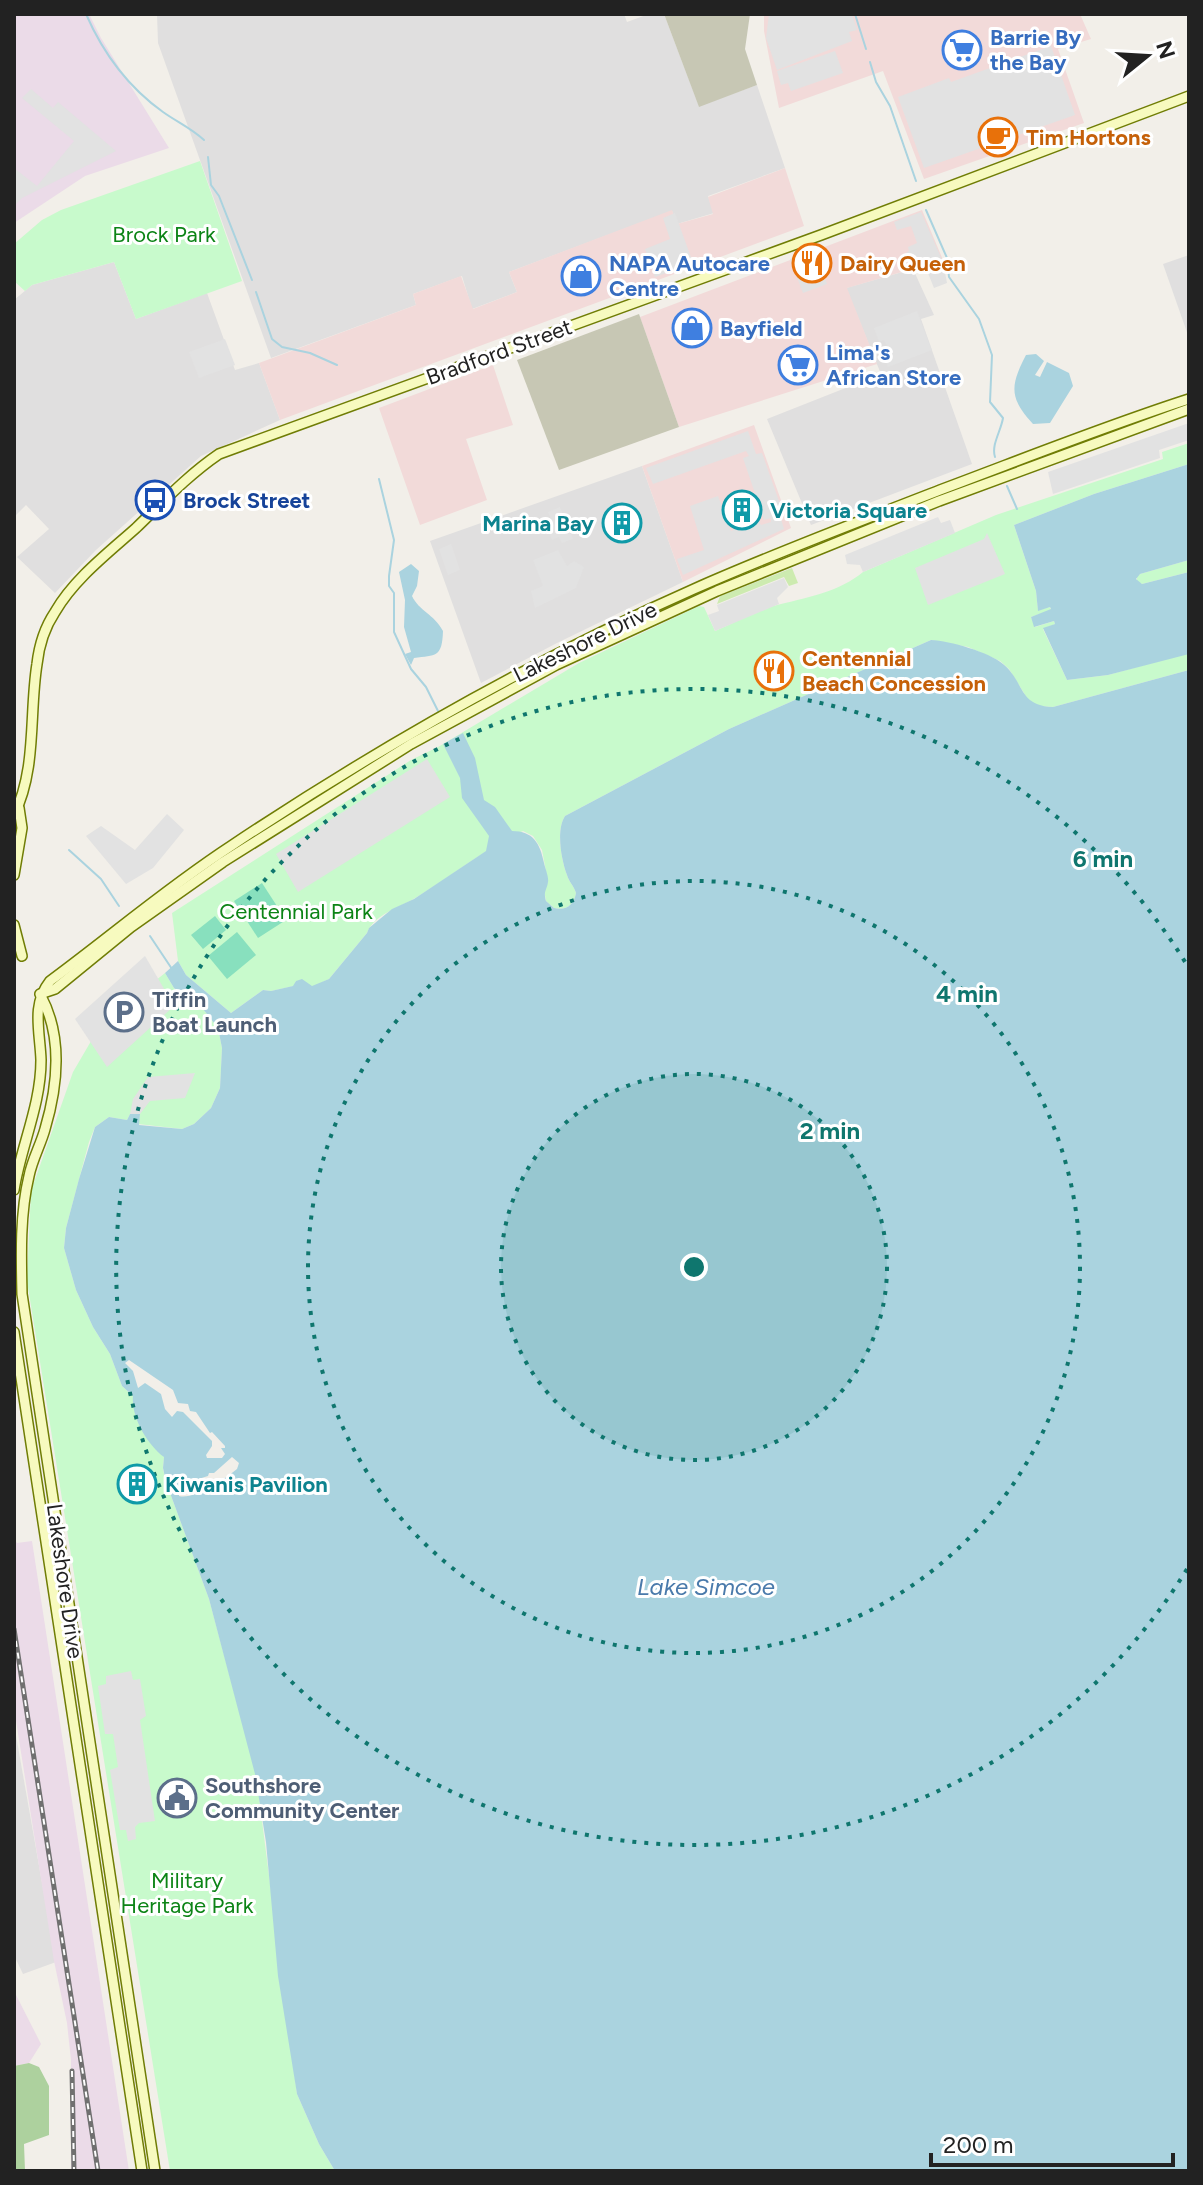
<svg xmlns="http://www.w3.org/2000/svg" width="1203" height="2185" viewBox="0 0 1203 2185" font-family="Figtree,sans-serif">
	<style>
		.residential { fill: #e0dfdf }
		.commercial { fill: #f2dad9 }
		.industrial { fill: #ebdbe8 }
		.construction { fill: #c7c7b4 }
		.grass { fill: #cdebb0 }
		.forest { fill: #add19e }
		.park { fill: #c8facc }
		.pitch { fill: #88e0be }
		.parking { fill: #e2e2e2 }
		.water { fill: #aad3df; fill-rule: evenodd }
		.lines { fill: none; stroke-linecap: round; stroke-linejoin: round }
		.stream { stroke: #aad3df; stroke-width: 2 }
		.secondary-casing { stroke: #707d05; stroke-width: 12 }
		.secondary { stroke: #f7fabf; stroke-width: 9 }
		.rail-casing { stroke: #707070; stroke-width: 5 }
		.rail { stroke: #fff; stroke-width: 2; stroke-dasharray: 6; stroke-linecap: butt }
		.ring { fill: none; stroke: #0f766e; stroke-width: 4; stroke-dasharray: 4 8 }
		.labels { text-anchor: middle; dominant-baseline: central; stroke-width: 6; stroke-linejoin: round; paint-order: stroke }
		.shop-label { font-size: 22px; font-weight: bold; fill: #366cbe; stroke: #fff; text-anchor: start }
		.food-label { font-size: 22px; font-weight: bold; fill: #c56008; stroke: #fff; text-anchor: start }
		.park-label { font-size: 22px; fill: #0c8416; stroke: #fff }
		.street-label { font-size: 22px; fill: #222; stroke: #fff }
		.transit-label { font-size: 22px; font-weight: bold; fill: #164399; stroke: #fff; text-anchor: start }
		.culture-label { font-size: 22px; font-weight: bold; fill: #0d838f; stroke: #fff; text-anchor: start }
		.service-label { font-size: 22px; font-weight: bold; fill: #4e5e75; stroke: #fff; text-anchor: start }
		.water-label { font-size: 24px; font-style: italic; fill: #4a7aab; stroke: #fff }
		.centre { fill: #0f766e; stroke: #fff; stroke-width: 4 }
		.ring-label { font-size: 24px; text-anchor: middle; font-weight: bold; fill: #0f766e; stroke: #fff; stroke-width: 6; stroke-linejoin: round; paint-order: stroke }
	</style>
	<rect width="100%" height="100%" fill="#f2efe9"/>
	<!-- residential -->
	<g class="residential">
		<polygon points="157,14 624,14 627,22 649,14 664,14 699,106 757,85 785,168 708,196 714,213 677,224 672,211 509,272 517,292 472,309 462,276 413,294 416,305 271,358 158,43"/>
		<polygon points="1189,255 1189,338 1163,264"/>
		<polygon points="114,262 136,319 207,293 235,370 259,363 280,420 201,456 96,550 55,593 17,557 49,529 26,505 14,517 14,300 32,285"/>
		<polygon points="913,269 934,315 921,319 972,464 811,525 767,419 881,374 846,288"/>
		<polygon points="642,466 683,582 557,643 481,683 430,541"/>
		<polygon points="14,1724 56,1962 23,1974 14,1955"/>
	</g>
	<!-- commercial -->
	<g class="commercial">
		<polygon points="764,14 1080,14 1091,39 1058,49 1084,123 924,179 883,71 779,108 764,31"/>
		<polygon points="785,168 804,226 280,420 259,363 416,305 413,294 461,276 473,309 517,292 509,272 672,210 677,224 713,214 708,197"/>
		<polygon points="922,210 943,260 847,288 877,364 679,427 640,317"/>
		<polygon points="493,365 513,425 466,439 487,500 420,525 379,408"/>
		<polygon points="754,425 791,528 683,582 642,466"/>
	</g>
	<!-- industrial -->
	<g class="industrial">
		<polygon points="14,14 89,14 101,38 169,148 85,176 14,223"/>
		<polygon points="14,1539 17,1543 32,1541 129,2171 71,2171 71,2060 67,2023 54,1961 14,1708"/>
		<polygon points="14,1991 41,2044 29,2063 14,2066"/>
	</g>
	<!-- construction -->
	<g class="construction">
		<polygon points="664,14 750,14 745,49 757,85 699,107"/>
		<polygon points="639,314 679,427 559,470 517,360"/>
	</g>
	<!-- grass -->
	<polygon class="grass" points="792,568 798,583 789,586 784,577 717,604 720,596"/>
	<!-- forest -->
	<polygon class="forest" points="29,2063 39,2067 49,2086 49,2135 24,2144 25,2171 14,2171 14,2066"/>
	<!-- park -->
	<g class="park">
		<polygon points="200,161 242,281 136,319 114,262 32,285 25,291 14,281 14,244 42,220 61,210"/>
		<path d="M1189 443V464L1094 494 1014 525 1036 591 1038 610 1050 607 1051 610 1031 617 1035 627 1054 621 1055 624 1043 629 1067 680 1108 675 1188 653 1189 670 1053 707 1036 706 1027 698 1009 669 1000 661 968 647 931 640 729 729 565 816C556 830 561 859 567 875 569 882 574 886 576 893 574 905 566 911 554 908L546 901 544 890 548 882 542 850 533 836 523 831C485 849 453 875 417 897 401 907 374 914 367 933L329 979 312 987 296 981 294 986 271 991 263 990 231 1013 186 975 178 961 172 913 411 760 438 747 579 663 699 606 704 607 715 631C736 622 759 609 781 604 810 597 840 591 863 572L996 515 1163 459 1162 452Z"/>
		<polygon points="1189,560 1189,572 1142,584 1137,582 1137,576 1140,574"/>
		<polygon points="165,973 174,988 203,1009 218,1028 222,1048 220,1088 211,1108 194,1124 182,1129 138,1124 140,1115 130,1114 127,1120 109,1117 95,1127 89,1142 66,1228 64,1248 76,1290 93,1327 110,1354 122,1386 133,1396 164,1457 163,1469 166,1482 209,1599 256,1774 297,2094 319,2144 335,2171 170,2171 27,1281 31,1191 73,1072 101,1024"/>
	</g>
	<!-- pitch -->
	<g class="pitch">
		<polygon points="262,883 286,920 258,938 234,901"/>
		<polygon points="215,916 226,930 203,949 191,935"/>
		<polygon points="237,932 256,955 227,979 208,956"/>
	</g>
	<!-- parking -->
	<g class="parking">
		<polygon points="769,14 852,14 857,30 849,32 852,41 777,70 766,38"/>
		<polygon points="1051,46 1075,115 924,168 898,97 949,78 951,82"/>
		<polygon points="835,51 843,73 791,91 788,83 781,85 777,71"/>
		<polygon points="31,89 53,108 58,102 116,151 22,198 14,206 14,168 37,186 74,141 22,98"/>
		<polygon points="921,212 943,262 947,283 934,288 922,258 908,258 906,253 909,251 908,247 917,243 911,226 897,230 894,222"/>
		<polygon points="675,213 693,263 655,277 645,249 670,239 663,218"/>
		<polygon points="798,256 808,284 825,278 827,284 803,293 790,259"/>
		<polygon points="917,311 932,350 888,367 881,349 887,346 884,340 879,342 874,328"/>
		<polygon points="225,339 235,365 199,378 189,352"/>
		<polygon points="1189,423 1189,440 1159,450 1160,458 1053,494 1048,472"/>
		<polygon points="748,431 756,454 762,453 781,507 778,509 784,529 683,575 677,559 704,550 690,506 718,496 731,531 758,521 761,525 771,522 771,518 764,520 743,458 749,456 746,451 653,484 646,468"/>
		<polygon points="560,507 573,539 562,543 559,537 552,540 546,526 553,524 548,512"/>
		<polygon points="938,517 941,523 950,520 955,533 863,572 860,565 847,564 845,555"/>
		<polygon points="987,533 1005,574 928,605 915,568 984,539"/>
		<polygon points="451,544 460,570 448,575 439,549"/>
		<polygon points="558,550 567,566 574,561 584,567 576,588 535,608 531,591 543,586 533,560"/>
		<polygon points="784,578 788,587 777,598 779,604 715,631 708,615 719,611 717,605"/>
		<polygon points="427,759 450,797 298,892 276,854"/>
		<polygon points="167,814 184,830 153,868 126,884 86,836 101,826 135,850"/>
		<polygon points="145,956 174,1006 107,1067 75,1019"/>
		<polygon points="195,1073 185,1098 150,1101 140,1114 130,1114 133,1099 148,1077"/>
		<polygon points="131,1671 133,1680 140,1679 146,1716 140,1720 155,1821 139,1823 135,1827 136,1839 128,1841 126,1830 120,1830 110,1770 118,1767 113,1734 105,1734 98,1686 106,1684 106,1676"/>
	</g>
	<!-- water -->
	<g class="water">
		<path d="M1036 354 1044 361 1035 375 1040 377 1047 362 1069 373 1073 386 1050 423 1033 424C1009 398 1010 386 1026 355Z"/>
		<polygon points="1189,464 1189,560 1140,574 1136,579 1142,584 1189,572 1189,654 1108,675 1067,680 1043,628 1055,624 1054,621 1034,627 1031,617 1051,609 1050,607 1038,611 1036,591 1014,525 1094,494"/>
		<path d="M411 564 419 571 417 586 412 596C419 611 434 614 443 631 442 658 436 655 414 658L411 665 405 654 411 652 404 627 405 600 399 572Z"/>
		<path d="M931 640C950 641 989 652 1003 664 1025 682 1018 706 1053 707L1189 670V2171H335L319 2144 297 2094 278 1976 266 1842 255 1774 209 1599 166 1482 163 1468 164 1457C147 1444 131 1417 133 1396L122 1386 110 1354 93 1327 76 1290 64 1248 66 1228 79 1179 95 1127 109 1117 127 1120 130 1114H140L139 1125 182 1129 194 1124 211 1108 220 1088 222 1048 218 1028 203 1009 174 988 165 973 178 961 186 975 231 1013 263 990 271 991 293 986 296 981 302 979 312 986 329 979 367 933 369 928 392 909 414 899 486 851 489 836 462 798 460 778 443 744 463 733 475 758 484 800 495 807 512 831C533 831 540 843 544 863 545 868 549 877 548 882 547 890 543 891 546 901L554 908C566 911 574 905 576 893 574 886 569 882 567 875 561 859 556 830 565 816L729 729ZM129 1360 173 1390 178 1403 188 1404 190 1411 196 1412 210 1433 212 1432 225 1446V1448H221L225 1454 222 1458H207L206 1455 212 1446V1441L183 1412 177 1411 172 1417 165 1409 161 1394 145 1383 138 1388 133 1371 125 1363ZM232 1457 239 1463 237 1469C225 1479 194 1500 179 1496V1487L188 1478 195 1480 208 1476 209 1473H214Z"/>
	</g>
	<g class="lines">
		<!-- stream -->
		<g class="stream">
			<path d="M86 14C103 53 128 87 163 112 177 122 191 128 204 140"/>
			<polyline points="855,14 866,49"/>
			<polyline points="870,62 876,82 890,106 916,181"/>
			<polyline points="208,157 211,185 219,196 252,280"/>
			<path d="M926 210 947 258 949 277 979 319 992 355 990 402 1003 418C1001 431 991 445 995 457"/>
			<polyline points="256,292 272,339 282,347 310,353 337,365"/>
			<polyline points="379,479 394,540 389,576 389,586 394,593 394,632 411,669 426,687 439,713"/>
			<polyline points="1007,486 1017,509"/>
			<polyline points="69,850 101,879 119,906"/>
			<polyline points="150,936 172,969"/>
		</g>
		<defs>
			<g id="secondary">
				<path d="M14 815C37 769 29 713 37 664 39 646 45 627 55 612 74 579 108 553 136 528 162 503 188 475 219 454L821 235 1189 96"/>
				<polyline points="14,875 22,828 19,808"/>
				<polyline points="14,925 22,956"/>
				<polyline points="40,994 55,989 131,927 223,862 411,744 556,665 717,591 939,501 1189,409"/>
				<path d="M41 996C63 1037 58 1085 45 1129 41 1144 32 1160 29 1176 20 1213 21 1255 22 1294L155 2171"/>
				<path d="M14 1190C21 1146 41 1105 41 1060 40 1031 31 1005 50 981 111 936 168 887 231 846 378 748 533 660 694 589 775 553 858 522 940 490 1023 459 1105 426 1189 399"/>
				<polyline points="14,1332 142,2171"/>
			</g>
		</defs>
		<!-- secondary casing -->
		<use href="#secondary" class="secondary-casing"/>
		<!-- secondary -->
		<use href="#secondary" class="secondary"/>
		<defs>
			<g id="rail">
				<polyline points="14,1629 98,2171"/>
				<polyline points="72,2071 74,2171"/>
			</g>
		</defs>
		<!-- rail casing -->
		<use href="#rail" class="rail-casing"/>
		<!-- rail -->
		<use href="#rail" class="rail"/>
	</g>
	<!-- distance rings -->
	<circle cx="694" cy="1267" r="193" fill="#0f766e" fill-opacity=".12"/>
	<g class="ring">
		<circle cx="694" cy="1267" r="193"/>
		<circle cx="694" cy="1267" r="386"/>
		<path d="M1187 1569A578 578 0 1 1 1187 965"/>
	</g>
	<!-- icons -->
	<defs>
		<symbol id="supermarket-ring" viewBox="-11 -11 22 22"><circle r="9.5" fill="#fff" stroke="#3f7fe0" stroke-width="1.5"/><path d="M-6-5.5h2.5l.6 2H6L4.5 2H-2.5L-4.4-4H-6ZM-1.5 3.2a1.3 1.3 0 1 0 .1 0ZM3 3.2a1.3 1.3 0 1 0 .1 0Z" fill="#3f7fe0"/></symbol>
		<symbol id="cafe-ring" viewBox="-11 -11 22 22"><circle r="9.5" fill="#fff" stroke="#e8710a" stroke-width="1.5"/><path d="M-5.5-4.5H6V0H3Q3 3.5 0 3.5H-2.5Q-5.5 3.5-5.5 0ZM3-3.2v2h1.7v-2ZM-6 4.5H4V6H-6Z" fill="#e8710a"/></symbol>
		<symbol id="restaurant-ring" viewBox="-11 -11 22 22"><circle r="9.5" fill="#fff" stroke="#e8710a" stroke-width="1.5"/><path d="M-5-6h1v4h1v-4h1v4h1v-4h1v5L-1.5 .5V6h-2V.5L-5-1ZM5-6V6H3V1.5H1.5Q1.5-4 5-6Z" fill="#e8710a"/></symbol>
		<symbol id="shop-ring" viewBox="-11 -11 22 22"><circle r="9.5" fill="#fff" stroke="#3f7fe0" stroke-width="1.5"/><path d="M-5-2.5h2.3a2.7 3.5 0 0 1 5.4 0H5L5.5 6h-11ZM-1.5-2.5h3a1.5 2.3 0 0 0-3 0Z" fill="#3f7fe0"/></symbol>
		<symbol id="bus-ring" viewBox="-11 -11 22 22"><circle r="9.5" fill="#fff" stroke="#1a4fb4" stroke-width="1.5"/><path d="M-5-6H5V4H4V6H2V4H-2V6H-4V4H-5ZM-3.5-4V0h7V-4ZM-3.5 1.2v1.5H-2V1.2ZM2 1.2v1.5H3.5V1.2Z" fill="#1a4fb4"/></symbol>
		<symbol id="building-ring" viewBox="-11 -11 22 22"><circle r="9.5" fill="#fff" stroke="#0f9aa8" stroke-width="1.5"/><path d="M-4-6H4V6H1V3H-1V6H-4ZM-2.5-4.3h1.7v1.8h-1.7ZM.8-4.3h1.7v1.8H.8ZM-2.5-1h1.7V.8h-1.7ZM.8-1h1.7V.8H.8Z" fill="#0f9aa8"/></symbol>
		<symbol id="parking-ring" viewBox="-11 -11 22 22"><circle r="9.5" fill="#fff" stroke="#5c6f8a" stroke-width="1.5"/><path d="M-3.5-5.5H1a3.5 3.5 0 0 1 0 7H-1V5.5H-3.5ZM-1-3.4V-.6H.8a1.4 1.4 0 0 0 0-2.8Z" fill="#5c6f8a"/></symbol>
		<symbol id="civic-ring" viewBox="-11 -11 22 22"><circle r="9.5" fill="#fff" stroke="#5c6f8a" stroke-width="1.5"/><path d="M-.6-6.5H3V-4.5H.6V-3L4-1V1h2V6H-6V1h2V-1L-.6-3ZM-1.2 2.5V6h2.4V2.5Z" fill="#5c6f8a"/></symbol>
	</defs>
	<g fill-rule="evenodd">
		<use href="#supermarket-ring" x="940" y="28" width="44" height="44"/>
		<use href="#cafe-ring" x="976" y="115" width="44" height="44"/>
		<use href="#restaurant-ring" x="790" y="241" width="44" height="44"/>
		<use href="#shop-ring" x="559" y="254" width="44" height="44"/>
		<use href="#shop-ring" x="670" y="306" width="44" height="44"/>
		<use href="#supermarket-ring" x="776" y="343" width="44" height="44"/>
		<use href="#bus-ring" x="133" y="478" width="44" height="44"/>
		<use href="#building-ring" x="720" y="488" width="44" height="44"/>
		<use href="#building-ring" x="600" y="501" width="44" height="44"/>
		<use href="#restaurant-ring" x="752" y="649" width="44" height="44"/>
		<use href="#parking-ring" x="102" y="990" width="44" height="44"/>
		<use href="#building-ring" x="115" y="1462" width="44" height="44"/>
		<use href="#civic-ring" x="155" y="1776" width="44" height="44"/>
	</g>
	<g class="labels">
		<!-- shop labels -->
		<g class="shop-label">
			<text x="990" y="37">Barrie By<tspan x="990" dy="25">the Bay</tspan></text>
			<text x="609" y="263">NAPA Autocare<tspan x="609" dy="25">Centre</tspan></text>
			<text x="720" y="328">Bayfield</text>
			<text x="826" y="352">Lima's<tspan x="826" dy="25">African Store</tspan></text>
		</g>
		<!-- food labels -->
		<g class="food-label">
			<text x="1026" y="137">Tim Hortons</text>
			<text x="840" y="263">Dairy Queen</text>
			<text x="802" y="658">Centennial<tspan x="802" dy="25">Beach Concession</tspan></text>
		</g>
		<!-- park labels -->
		<g class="park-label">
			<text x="164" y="234">Brock Park</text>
			<text x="296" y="911">Centennial Park</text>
			<text x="187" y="1880">Military<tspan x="187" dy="25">Heritage Park</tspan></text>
		</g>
		<!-- street labels -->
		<g class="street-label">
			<text transform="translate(499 352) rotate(-20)">Bradford Street</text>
			<text transform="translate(585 642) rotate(-26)">Lakeshore Drive</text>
			<text transform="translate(65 1581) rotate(82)">Lakeshore Drive</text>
		</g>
		<!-- transit labels -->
		<g class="transit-label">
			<text x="183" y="500">Brock Street</text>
		</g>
		<!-- culture labels -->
		<g class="culture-label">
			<text x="770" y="510">Victoria Square</text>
			<text x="594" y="523" text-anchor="end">Marina Bay</text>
			<text x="165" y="1484">Kiwanis Pavilion</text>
		</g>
		<!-- service labels -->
		<g class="service-label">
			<text x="152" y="999">Tiffin<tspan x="152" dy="25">Boat Launch</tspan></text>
			<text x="205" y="1785">Southshore<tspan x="205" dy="25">Community Center</tspan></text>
		</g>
		<!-- water labels -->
		<g class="water-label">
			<text x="706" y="1586">Lake Simcoe</text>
		</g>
	</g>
	<circle cx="694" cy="1267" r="12" class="centre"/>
	<g class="ring-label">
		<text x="1103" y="867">6 min</text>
		<text x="967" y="1002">4 min</text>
		<text x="830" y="1139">2 min</text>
	</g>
	<!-- border -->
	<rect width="1203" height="2185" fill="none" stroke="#222222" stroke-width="32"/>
	<!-- north arrow -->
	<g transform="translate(1147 56) rotate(72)" stroke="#ffffff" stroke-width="6" paint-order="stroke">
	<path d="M0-6L14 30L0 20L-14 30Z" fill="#222222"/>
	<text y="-12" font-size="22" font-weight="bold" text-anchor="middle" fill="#222222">N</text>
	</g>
	<!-- scale -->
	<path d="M931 2153v12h242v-12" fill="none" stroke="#222222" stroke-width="4"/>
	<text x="943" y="2153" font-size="24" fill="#222222" stroke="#ffffff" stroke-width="6" paint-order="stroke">200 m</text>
</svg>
